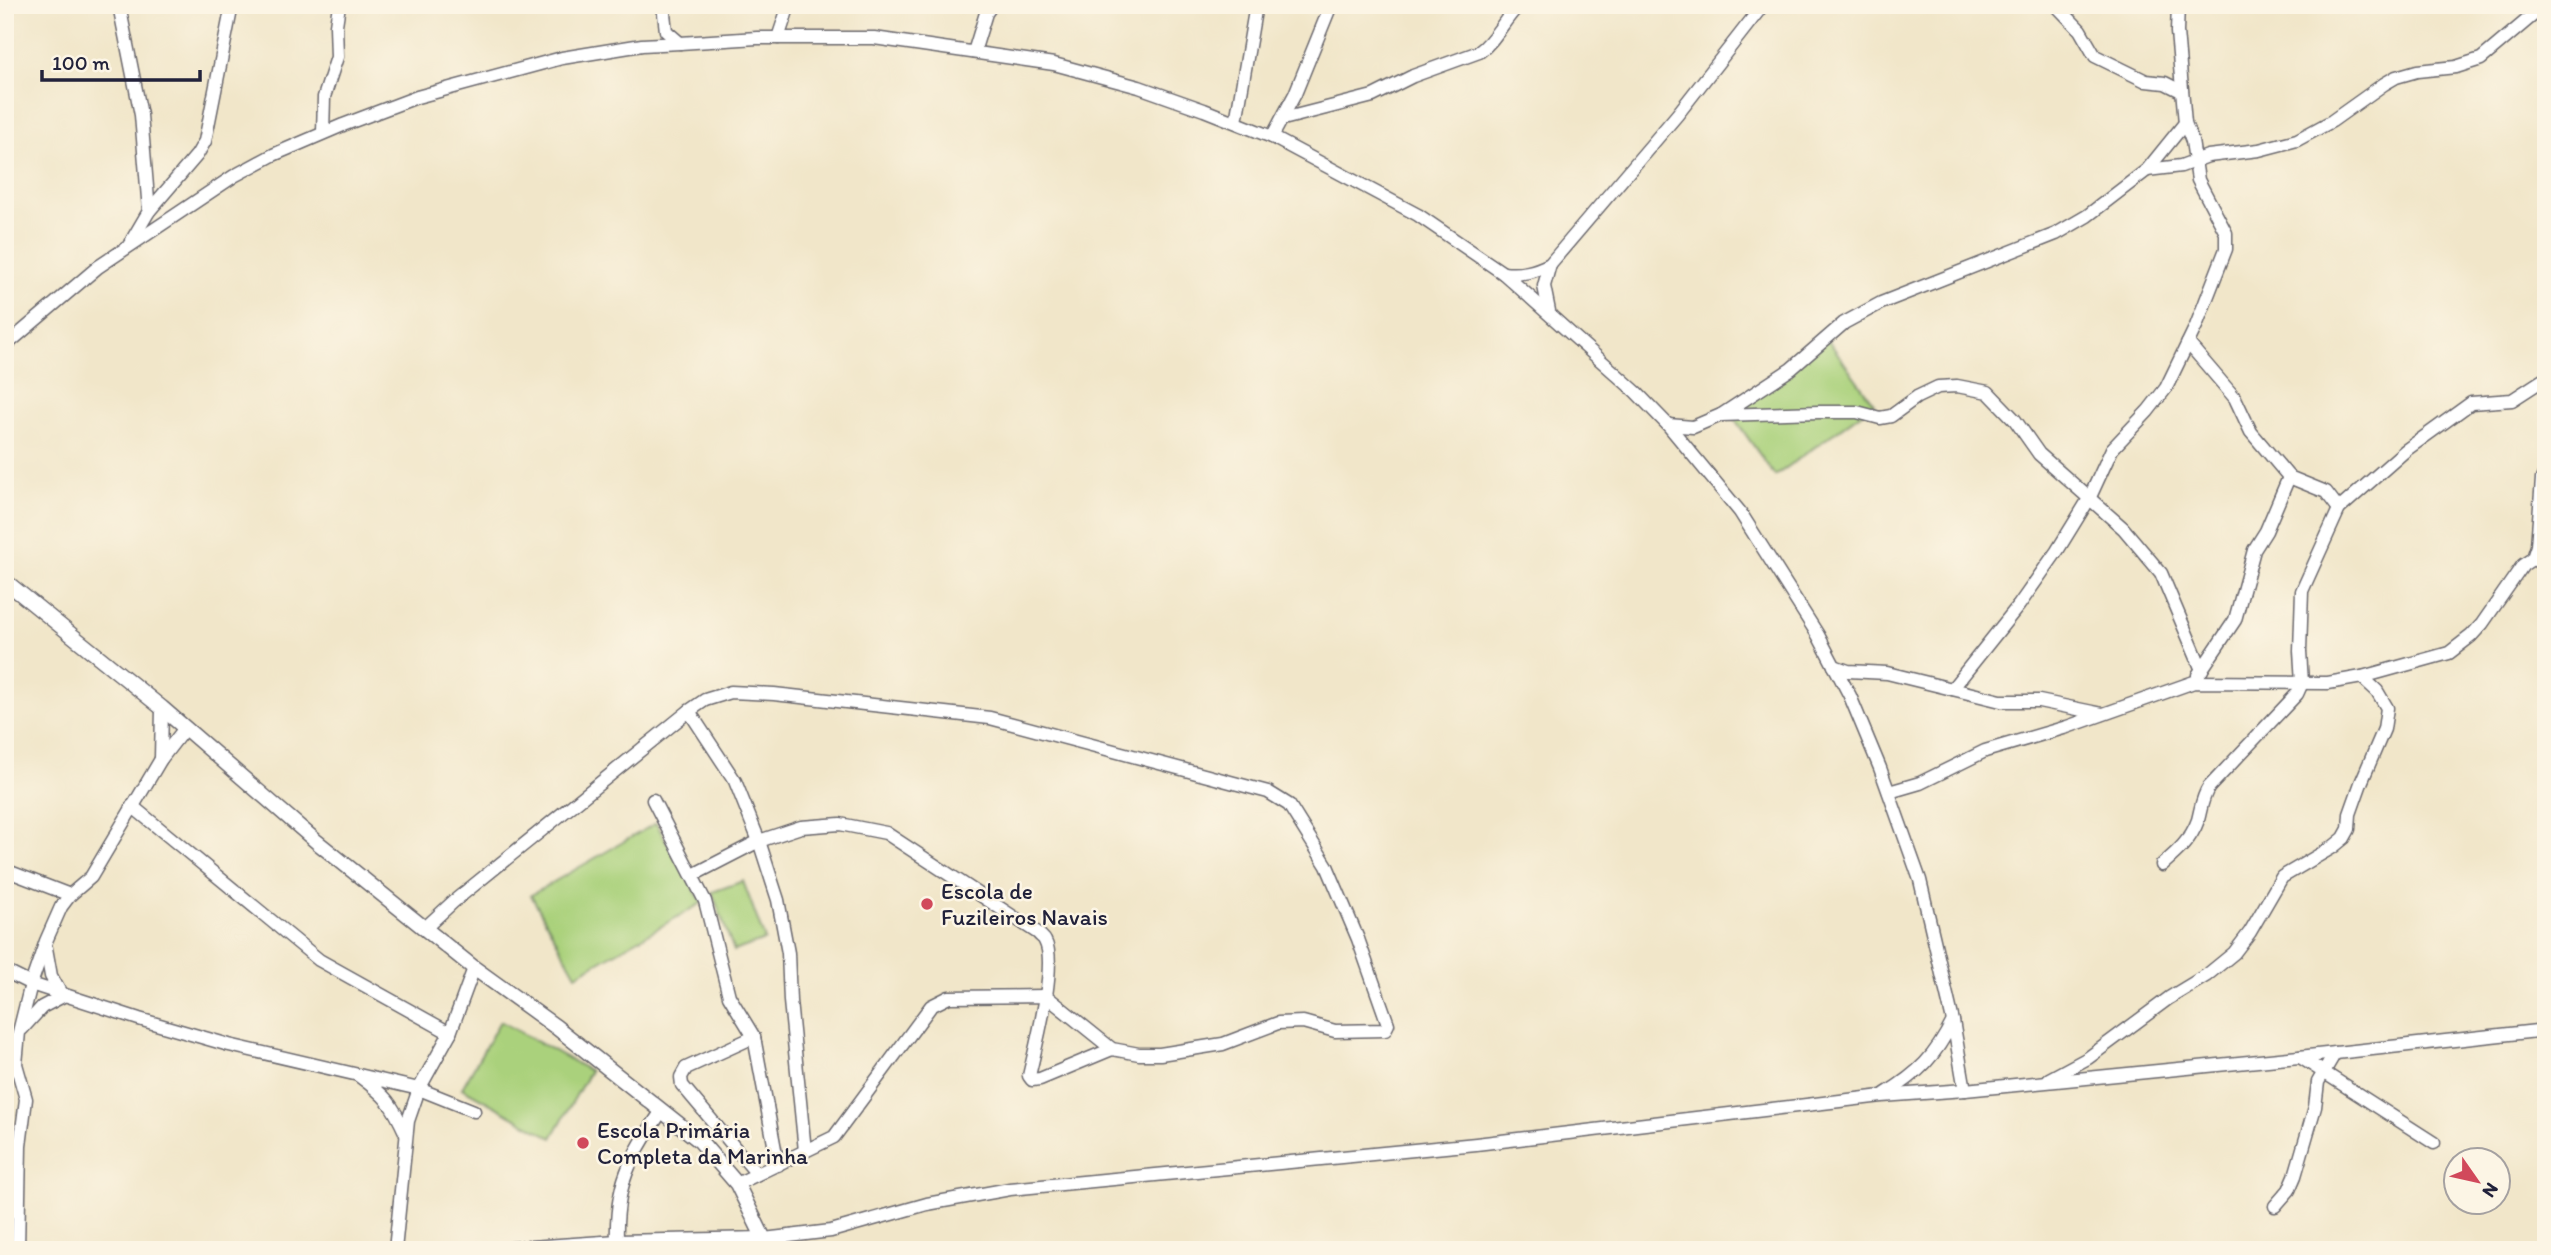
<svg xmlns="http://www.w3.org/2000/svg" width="2551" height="1255" viewBox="0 0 2551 1255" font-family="Itim,sans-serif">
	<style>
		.green { fill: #aad17c; stroke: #667a5c; stroke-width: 2 }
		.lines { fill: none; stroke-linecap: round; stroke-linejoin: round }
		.minor-casing { stroke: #6a676d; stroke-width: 15 }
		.tertiary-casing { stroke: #6a676d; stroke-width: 17 }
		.minor { stroke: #fff; stroke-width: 12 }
		.tertiary { stroke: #fff; stroke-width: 14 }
		.poi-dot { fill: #d1495b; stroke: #fcf5e5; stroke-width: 2.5 }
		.labels { text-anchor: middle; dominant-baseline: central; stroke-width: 5; stroke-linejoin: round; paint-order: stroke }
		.poi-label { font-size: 23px; fill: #22223b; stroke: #fcf5e5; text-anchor: start }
	</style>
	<rect width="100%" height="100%" fill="#fcf5e5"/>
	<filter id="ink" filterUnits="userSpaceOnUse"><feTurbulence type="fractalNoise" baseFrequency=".0143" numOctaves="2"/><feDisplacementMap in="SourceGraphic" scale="14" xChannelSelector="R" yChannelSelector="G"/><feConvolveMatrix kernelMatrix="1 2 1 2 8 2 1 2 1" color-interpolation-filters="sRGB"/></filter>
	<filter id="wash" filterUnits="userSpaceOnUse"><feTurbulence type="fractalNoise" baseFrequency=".00686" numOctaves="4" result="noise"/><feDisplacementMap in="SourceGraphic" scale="28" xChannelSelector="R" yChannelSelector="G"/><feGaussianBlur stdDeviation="1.57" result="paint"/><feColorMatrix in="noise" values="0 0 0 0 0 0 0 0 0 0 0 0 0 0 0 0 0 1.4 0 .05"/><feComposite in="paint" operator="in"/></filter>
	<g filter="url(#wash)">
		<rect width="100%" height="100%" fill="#f1e6c9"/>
		<!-- green -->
		<g class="green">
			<polygon points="1828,340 1874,404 1775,476 1729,411"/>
			<polygon points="656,823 702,903 576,975 531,895"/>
			<polygon points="743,881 765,940 734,951 712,892"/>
			<polygon points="500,1021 590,1071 552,1138 462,1088"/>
		</g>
	</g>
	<g filter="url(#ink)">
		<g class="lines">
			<defs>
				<g id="minor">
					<polyline points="119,5 141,115 149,211"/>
					<polyline points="663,5 666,31 680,43"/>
					<polyline points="2056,5 2080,30 2095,56 2146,81 2165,83 2181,91"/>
					<polyline points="778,38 789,5"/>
					<polyline points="974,52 986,13 992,5"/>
					<path d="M1283 119 1373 96 1413 76 1479 52C1495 41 1504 19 1519 5"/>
					<polyline points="1236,122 1256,5"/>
					<polyline points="323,133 324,97 337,57 336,25 339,5"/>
					<polyline points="1272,137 1295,94 1331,5"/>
					<polyline points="2147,170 2181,166 2208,156 2259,150 2297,140 2332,121 2384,84 2396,77 2417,71 2456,67 2481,59 2545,5"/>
					<polyline points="132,240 149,211 197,155 205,141 232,5"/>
					<path d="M1503 273C1521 275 1534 272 1550 264L1677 115 1763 5"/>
					<polyline points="1549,311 1544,286 1550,264"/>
					<polyline points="2188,343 2235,398 2251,432 2289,477 2326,492 2339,509"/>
					<polyline points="5,346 98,267 234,176 273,155 343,125 417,97 562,58 642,45 680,43 757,38 874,38 1054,64 1139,87 1204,110 1272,137 1418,215 1503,273 1636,392 1668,425 1740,512 1818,635 1850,696 1880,768 1920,880 1953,1021 1965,1090"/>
					<polyline points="1721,415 1819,412 1857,412 1880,418 1891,416 1917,397 1938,387 1957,386 1988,392 2015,420 2039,454 2123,528 2161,573 2202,670"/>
					<polyline points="1668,425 1693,427 1721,415 1791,369 1844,323 1881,303 2056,234 2087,216 2147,170 2185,123"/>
					<polyline points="2546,470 2542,479 2537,546 2533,558 2546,567"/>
					<polyline points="1834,666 1848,671 1887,673 2001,701 2039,701 2102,714"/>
					<polyline points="2198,675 2235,620 2254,550 2266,531 2289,477"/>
					<polyline points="1952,689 2019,605 2057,551 2089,499 2112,449 2148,411 2166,388 2196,326 2226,249 2226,233 2198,180 2192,141 2185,123 2177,32 2178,5"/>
					<polyline points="689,711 735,781 759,841 778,900 788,953 790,1001 805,1151"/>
					<polyline points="161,759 162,708"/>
					<polyline points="1889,792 1920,783 1985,751 2067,727 2194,682 2328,683 2362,677 2449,653 2471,636 2482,624 2523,565 2546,550"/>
					<polyline points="653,800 705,901 729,996 754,1037 778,1165"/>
					<polyline points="132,806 319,960 450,1033"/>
					<path d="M2162 865C2177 852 2191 840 2198 820 2201 809 2202 797 2209 787L2297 694 2302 683 2300 651 2302 591 2339 509 2406 450 2471 403 2512 400 2546 378"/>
					<polyline points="5,870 70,895"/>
					<path d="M693 875 759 841 801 827 840 824 886 833 1038 933C1040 936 1044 938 1045 941 1058 964 1035 1049 1029 1076L1032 1080 1040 1079 1112 1049"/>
					<polyline points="425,928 453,902 689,711 705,700 731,692 774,694 990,718 1268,792 1289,805 1327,866 1358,939 1388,1024 1385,1030 1335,1031 1303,1022 1278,1023 1223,1044 1160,1054 1139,1054 1112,1049 1046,996 949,997 931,1006 834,1137 737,1184"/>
					<polyline points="46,948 51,976 61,994"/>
					<polyline points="5,971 31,984 139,1019 229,1045 419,1089 474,1111"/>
					<polyline points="22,1029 42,1007 65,995"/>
					<polyline points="754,1037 686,1068 681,1077 682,1085 757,1174"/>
					<polyline points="2300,1057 2434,1143"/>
					<path d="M359 1076C386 1096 392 1103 406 1134"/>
					<polyline points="2049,1079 2088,1058 2169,998 2207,975 2234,953 2250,932 2282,877 2333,847 2344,838 2349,829 2350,814 2361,783 2384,729 2387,708 2377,691 2362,677"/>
					<path d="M1885 1094C1919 1073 1935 1057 1953 1021"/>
					<polyline points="2275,1206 2289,1190 2295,1176 2315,1107 2318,1082 2335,1053"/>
					<polyline points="764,1239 831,1231 927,1204 1010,1189 1476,1144 1882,1096 1965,1090 2299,1057 2546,1030"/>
					<path d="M617 1242C615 1184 630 1158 661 1112"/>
					<polyline points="18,1250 20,1146 26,1099 16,1064 19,1032 31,984 46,941 61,907 70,895 91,877 161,759 185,728"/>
					<polyline points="395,1250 408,1121 419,1089 450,1033 474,968"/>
				</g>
				<polyline id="tertiary" points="5,581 162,708 317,842 474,968 556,1027 700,1141 737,1184 764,1239 617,1242 502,1250"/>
			</defs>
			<!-- minor casing -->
			<use href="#minor" class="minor-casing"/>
			<!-- tertiary casing -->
			<use href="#tertiary" class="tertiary-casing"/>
			<!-- minor -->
			<use href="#minor" class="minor"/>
			<!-- tertiary -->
			<use href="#tertiary" class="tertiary"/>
		</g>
	</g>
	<!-- markers -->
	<g class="poi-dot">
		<circle cx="927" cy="904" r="7"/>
		<circle cx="583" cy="1143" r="7"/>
	</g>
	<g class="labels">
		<!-- poi labels -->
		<g class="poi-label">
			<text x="941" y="891">Escola de<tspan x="941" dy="26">Fuzileiros Navais</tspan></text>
			<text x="597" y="1130">Escola Primária<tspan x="597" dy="26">Completa da Marinha</tspan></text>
		</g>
	</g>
	<!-- margin -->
	<rect width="2551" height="1255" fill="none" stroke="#fcf5e5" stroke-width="28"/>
	<!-- north arrow -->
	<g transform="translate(2477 1181) rotate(124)"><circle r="33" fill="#fcf5e5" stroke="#a5a1a1" stroke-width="2"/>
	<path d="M0-5L12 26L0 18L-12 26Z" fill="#d1495b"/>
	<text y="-10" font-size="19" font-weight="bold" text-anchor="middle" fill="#22223b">N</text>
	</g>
	<!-- scale -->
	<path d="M42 70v10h158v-10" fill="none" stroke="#22223b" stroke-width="3.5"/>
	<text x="52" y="70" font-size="21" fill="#22223b" stroke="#fcf5e5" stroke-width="5" paint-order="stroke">100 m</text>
</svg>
